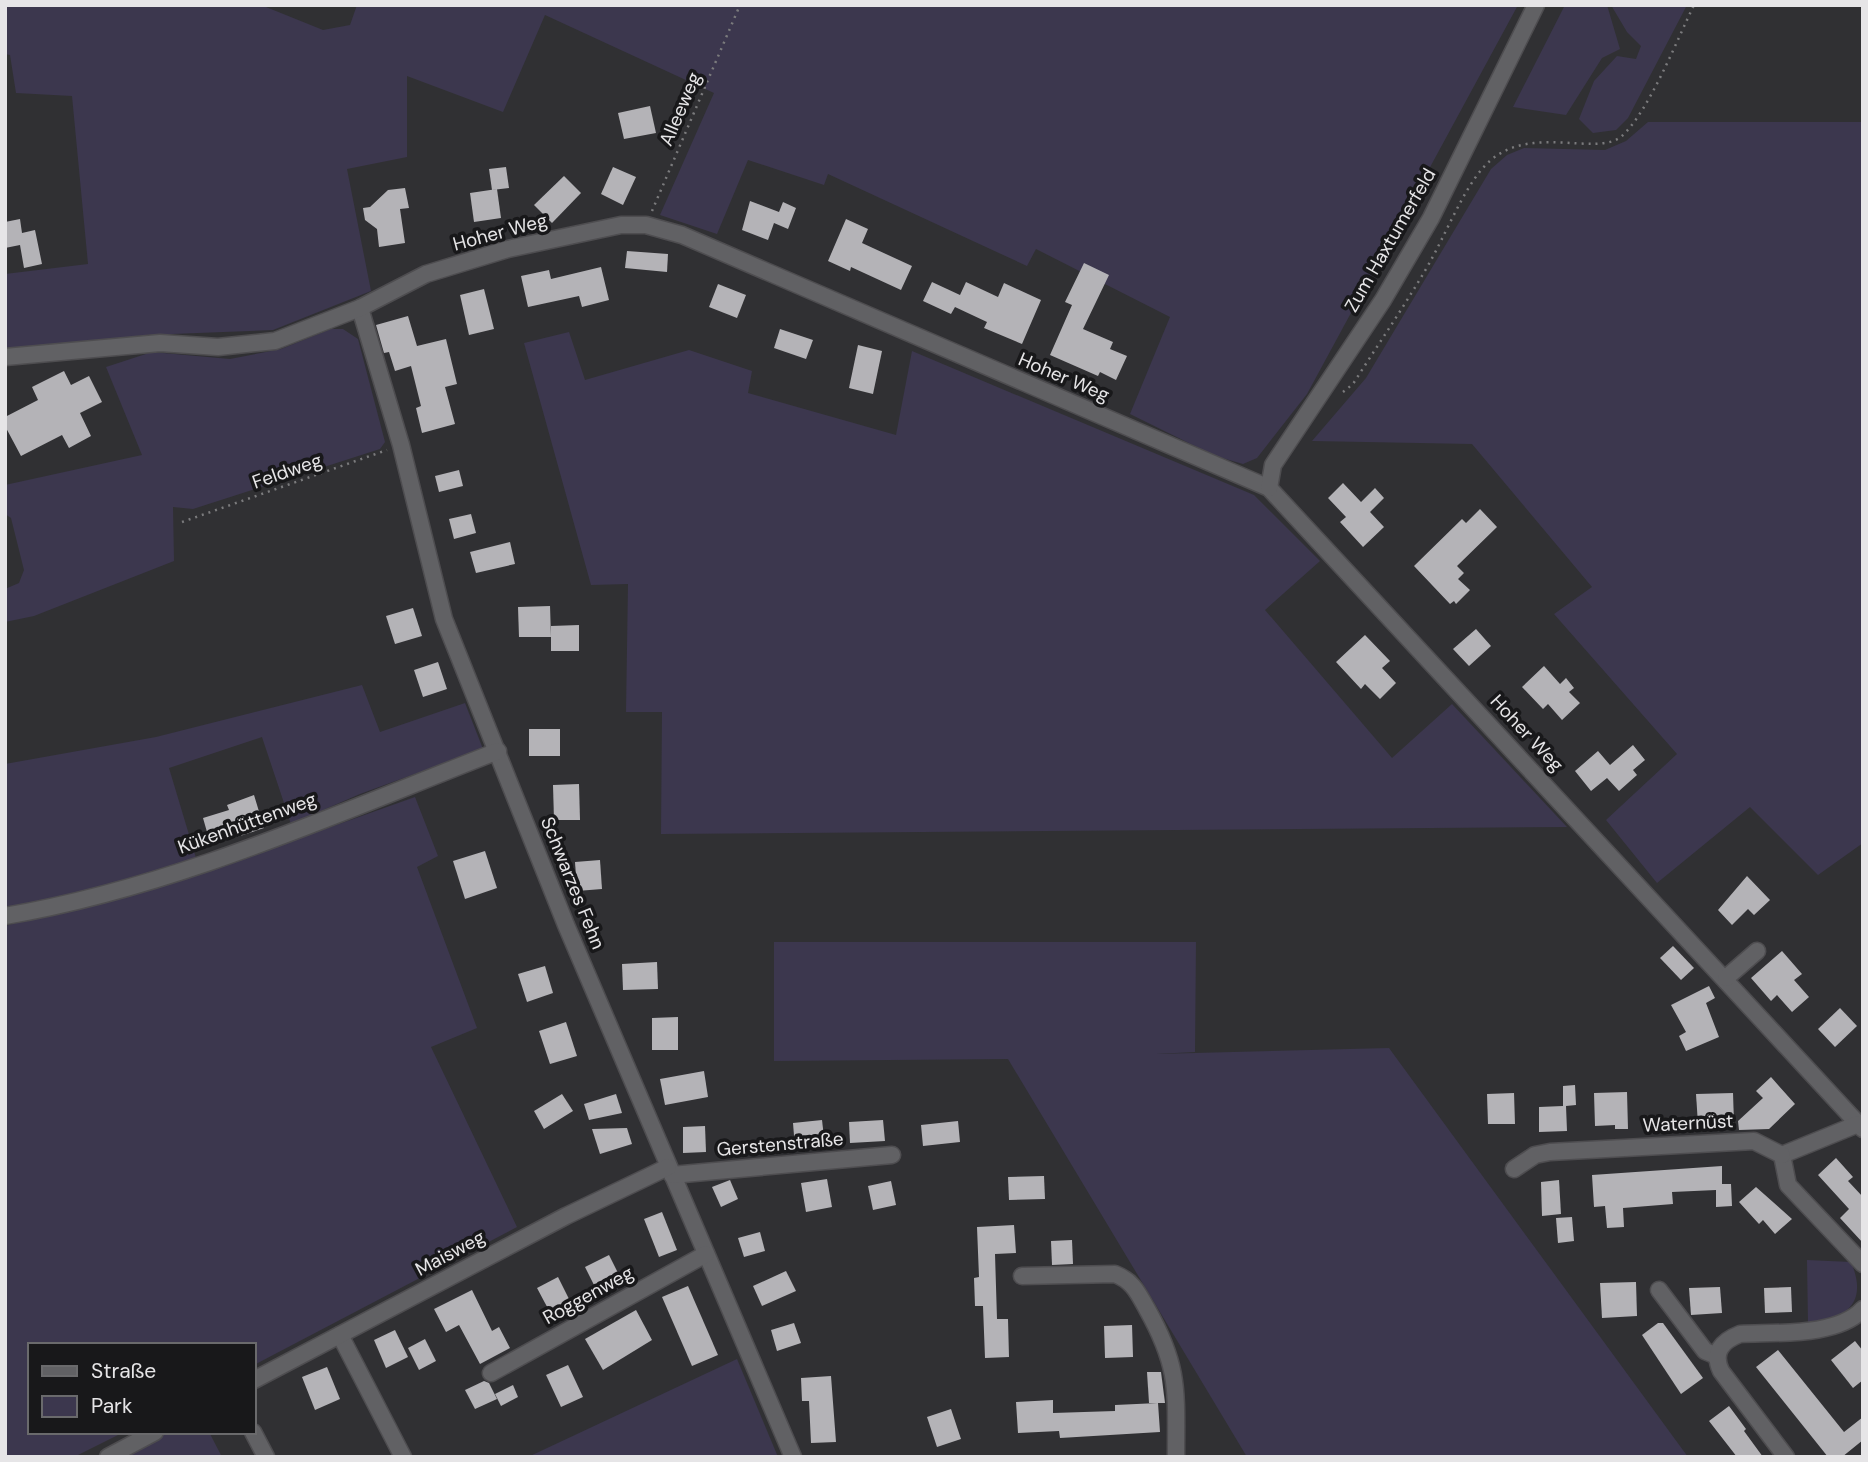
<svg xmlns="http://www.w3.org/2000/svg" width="1868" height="1462" viewBox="0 0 1868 1462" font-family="'DM Sans',sans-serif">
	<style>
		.green { fill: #3c374e }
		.building { fill: #b4b3b7 }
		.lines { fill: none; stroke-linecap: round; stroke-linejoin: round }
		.minor-casing { stroke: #4e4d50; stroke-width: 19 }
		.path { stroke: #7b7b7d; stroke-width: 2.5; stroke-dasharray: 2 5; stroke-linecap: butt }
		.minor { stroke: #616164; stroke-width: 16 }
		.labels { text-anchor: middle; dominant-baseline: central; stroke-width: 7; stroke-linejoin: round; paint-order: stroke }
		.street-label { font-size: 19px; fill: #e6e5e7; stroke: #18181a }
	</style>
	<rect width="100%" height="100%" fill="#303033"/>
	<!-- green -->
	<g class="green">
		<polygon points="5,5 261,5 323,30 350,25 357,5 1518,5 1307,394 1257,458 1243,464 1215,456 1130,414 1170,317 1036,249 1027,266 828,174 824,185 748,160 717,234 660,215 714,93 545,15 503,112 407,76 407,157 347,169 371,291 273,330 146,335 5,351 5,274 88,264 72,96 16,93 10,55 5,54"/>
		<polygon points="1565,5 1607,5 1620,49 1602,58 1566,115 1513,107"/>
		<polygon points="1611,5 1687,5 1628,118 1616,130 1593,133 1579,119 1594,81 1617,56 1636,59 1641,46 1627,32"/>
		<polygon points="1648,122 1863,122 1863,843 1818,875 1750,807 1657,883 1606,820 1677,754 1554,614 1592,587 1472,444 1312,441 1366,378 1491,169 1507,155 1524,148 1605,150 1626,141"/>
		<polygon points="331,329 343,329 358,339 385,442 380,449 193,509 173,507 174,561 34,616 5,622 5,589 19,583 24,570 11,518 5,514 5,485 142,455 106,367 152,352 230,359 281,349"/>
		<polygon points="569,332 585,380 689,350 752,371 748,393 896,435 912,351 1254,495 1320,561 1265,610 1392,758 1452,704 1567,827 661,834 662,712 626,712 628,584 591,585 524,343"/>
		<polygon points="362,685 380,732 465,703 483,749 360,794 291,824 262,737 169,768 196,858 122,882 5,909 5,764 156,737"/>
		<polygon points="415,797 438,856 417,867 477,1028 431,1047 517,1227 254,1365 254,1345 30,1345 30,1432 124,1432 74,1457 5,1457 5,926 201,873"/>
		<polygon points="774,942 1196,942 1195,1052 1156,1054 1389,1048 1688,1457 1247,1457 1008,1059 774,1061"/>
		<path d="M1807 1260 1851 1262C1868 1302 1848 1319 1808 1323Z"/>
		<polygon points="737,1359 778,1457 528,1457"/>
		<polygon points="169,1432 209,1432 222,1457 124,1457"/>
	</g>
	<!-- building -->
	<g class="building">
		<polygon points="650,106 656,133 624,139 618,113"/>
		<polygon points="506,167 509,188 492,190 489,169"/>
		<polygon points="613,167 636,177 623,205 601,194"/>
		<polygon points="564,176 581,193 552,223 534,205"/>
		<polygon points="405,188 409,208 400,209 405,243 379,247 377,229 365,220 363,208 370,207 388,190"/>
		<polygon points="497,189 501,218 474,222 470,193"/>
		<polygon points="750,201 779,212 783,202 796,208 788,229 774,223 768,240 742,230"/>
		<polygon points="20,219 22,233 35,230 42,264 24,268 20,245 5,248 5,222"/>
		<polygon points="846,219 868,229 862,243 912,266 901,290 851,267 850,271 828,261"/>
		<polygon points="627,251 668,254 667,272 625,268"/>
		<polygon points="1084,263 1109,275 1083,329 1113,342 1110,349 1127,356 1116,380 1100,372 1098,376 1050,355 1072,305 1065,302"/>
		<polygon points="601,267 609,300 582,307 579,296 528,307 521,276 549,270 551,279"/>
		<polygon points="932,282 960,295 966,282 998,297 1004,283 1041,300 1022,344 984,328 987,322 955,307 951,314 923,301"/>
		<polygon points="718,284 746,295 737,318 709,307"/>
		<polygon points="484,289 494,329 469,335 460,295"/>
		<polygon points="408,316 417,346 446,339 457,384 445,387 455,424 422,433 416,408 421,406 411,366 395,371 389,352 384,353 376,325"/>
		<polygon points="780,329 813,340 806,359 774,348"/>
		<polygon points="858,345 882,351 873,394 849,388"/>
		<polygon points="64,371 71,385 89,376 102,402 80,413 91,436 69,448 62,435 21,456 5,426 5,417 38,400 32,387"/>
		<polygon points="459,470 463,486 439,492 435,476"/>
		<polygon points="1343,483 1361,502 1375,488 1384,498 1370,512 1384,527 1363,547 1340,522 1346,517 1328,498"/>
		<polygon points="1480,509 1497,527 1457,566 1464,573 1458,579 1470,590 1456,604 1454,601 1450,604 1414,566 1462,519 1466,523"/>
		<polygon points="471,514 476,533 454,539 449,519"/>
		<polygon points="510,542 515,564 476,573 470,552"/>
		<polygon points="550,606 551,637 519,637 518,607"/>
		<polygon points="413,608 422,636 395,644 386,616"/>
		<polygon points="579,625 579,651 551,651 551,626"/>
		<polygon points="1476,629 1491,646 1469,666 1453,649"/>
		<polygon points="1365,635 1390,661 1382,668 1396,683 1380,699 1365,684 1361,689 1336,662"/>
		<polygon points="438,662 447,689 423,697 414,670"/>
		<polygon points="1544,666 1560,684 1566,678 1574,688 1569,692 1580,703 1562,720 1548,704 1543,709 1522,687"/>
		<rect x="529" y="729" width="31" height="27"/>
		<polygon points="1633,745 1645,760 1633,770 1637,775 1619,791 1607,778 1591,791 1575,771 1598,751 1610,765"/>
		<polygon points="579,784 580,820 554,820 553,785"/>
		<polygon points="254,795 264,828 237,837 235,831 209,839 203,818 229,810 227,805"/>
		<polygon points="485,851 497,888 465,899 453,861"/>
		<polygon points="600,860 602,889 577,891 575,862"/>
		<polygon points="1747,876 1770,900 1754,915 1748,909 1732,925 1718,910"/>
		<polygon points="1673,946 1694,968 1681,980 1660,958"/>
		<polygon points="1782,951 1802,974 1794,980 1809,997 1792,1012 1777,995 1771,1001 1751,978"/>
		<polygon points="657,962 658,989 623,990 622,964"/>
		<polygon points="545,966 553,993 527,1002 518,974"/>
		<polygon points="1709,986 1715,998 1706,1003 1719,1037 1686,1051 1679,1036 1686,1032 1671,1005"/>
		<polygon points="1840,1008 1857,1026 1835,1047 1818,1029"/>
		<polygon points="678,1017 678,1050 652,1050 652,1018"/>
		<polygon points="566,1022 577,1056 550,1064 539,1031"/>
		<polygon points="704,1071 708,1097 665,1105 660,1079"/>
		<polygon points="1771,1077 1795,1104 1769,1129 1739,1130 1738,1121 1763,1098 1756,1091"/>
		<polygon points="1575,1085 1576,1105 1566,1106 1567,1131 1539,1132 1539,1107 1563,1106 1563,1086"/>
		<polygon points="1627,1092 1628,1129 1615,1129 1615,1125 1595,1126 1594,1093"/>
		<polygon points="1514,1093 1515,1124 1488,1124 1487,1094"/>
		<polygon points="1733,1093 1734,1123 1698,1124 1696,1094"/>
		<polygon points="562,1094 573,1111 544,1129 534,1111"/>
		<polygon points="616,1094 622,1113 589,1120 584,1104"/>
		<polygon points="822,1120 825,1146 795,1148 793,1123"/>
		<polygon points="883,1120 885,1141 850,1143 849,1122"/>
		<polygon points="958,1121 960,1142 923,1146 921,1125"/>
		<polygon points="705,1126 706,1152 683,1153 683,1127"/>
		<polygon points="627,1128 632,1144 600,1154 592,1129"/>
		<polygon points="1836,1158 1853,1177 1848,1181 1863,1197 1863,1243 1840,1218 1849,1209 1818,1175"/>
		<polygon points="1722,1166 1722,1184 1731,1184 1732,1206 1716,1207 1716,1190 1672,1192 1673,1204 1623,1208 1624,1227 1607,1228 1605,1206 1594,1207 1592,1175"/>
		<polygon points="1044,1176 1045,1199 1009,1200 1008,1177"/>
		<polygon points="827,1179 832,1207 806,1212 801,1183"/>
		<polygon points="730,1180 738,1199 721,1207 712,1187"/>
		<polygon points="1559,1180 1561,1214 1542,1216 1541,1182"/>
		<polygon points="891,1181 896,1205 873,1210 868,1186"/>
		<polygon points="1756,1187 1792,1219 1775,1234 1763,1220 1759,1224 1739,1202"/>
		<polygon points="662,1212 677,1250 659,1257 644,1219"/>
		<polygon points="1572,1217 1574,1241 1558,1243 1556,1218"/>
		<polygon points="1014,1225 1016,1253 995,1254 997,1319 1008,1319 1009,1357 985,1358 983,1306 975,1306 974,1278 979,1277 977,1227"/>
		<polygon points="760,1232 765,1251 744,1257 738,1238"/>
		<polygon points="1072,1240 1073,1264 1052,1265 1051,1241"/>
		<polygon points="609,1255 624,1285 600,1297 585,1267"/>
		<polygon points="786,1271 796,1291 762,1306 753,1286"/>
		<polygon points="558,1277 573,1307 553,1318 537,1288"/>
		<polygon points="1636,1282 1637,1316 1602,1318 1600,1283"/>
		<polygon points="688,1286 718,1355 692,1366 662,1297"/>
		<polygon points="1720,1287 1722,1313 1691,1315 1689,1288"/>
		<polygon points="1791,1287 1792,1312 1765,1313 1764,1288"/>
		<polygon points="472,1290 492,1331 499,1327 510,1348 480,1364 459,1325 446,1332 434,1309"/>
		<polygon points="636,1310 652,1340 603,1370 585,1339"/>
		<polygon points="794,1323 801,1343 777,1351 771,1330"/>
		<polygon points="1658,1323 1663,1323 1703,1378 1681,1394 1642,1335"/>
		<polygon points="1132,1325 1133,1357 1105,1358 1104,1326"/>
		<polygon points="395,1330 408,1357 386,1368 374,1340"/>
		<polygon points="425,1339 436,1361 419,1370 408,1348"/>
		<polygon points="1855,1341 1863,1351 1863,1380 1853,1388 1831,1360"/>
		<polygon points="1778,1350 1844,1432 1863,1417 1863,1440 1842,1457 1828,1457 1756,1367"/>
		<polygon points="568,1365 583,1397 561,1407 546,1375"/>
		<polygon points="327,1367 340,1399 315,1410 302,1377"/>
		<polygon points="1147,1372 1161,1372 1165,1403 1149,1403"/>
		<polygon points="831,1376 836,1442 811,1443 809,1401 802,1401 801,1378"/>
		<polygon points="484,1381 489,1383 497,1399 475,1409 465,1390"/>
		<polygon points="513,1385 518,1397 501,1406 495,1394"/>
		<polygon points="1053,1400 1053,1413 1115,1411 1115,1405 1158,1403 1160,1432 1060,1438 1059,1431 1018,1433 1016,1402"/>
		<polygon points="1729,1406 1746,1429 1744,1431 1763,1457 1737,1457 1709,1421"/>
		<polygon points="951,1409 961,1439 937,1447 927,1417"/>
	</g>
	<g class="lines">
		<defs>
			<g id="minor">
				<polyline points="360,308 401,445 444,619 566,925 793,1457"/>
				<polyline points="5,357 160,343 218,347 275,341 360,308 426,274 508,249 621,225 646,225 682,235 1269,488 1863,1129"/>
				<polyline points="1269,488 1273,465 1383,300 1431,218 1536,5"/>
				<path d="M5 916C175 887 338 813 498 751"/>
				<polyline points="1726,978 1757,951"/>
				<polyline points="1782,1155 1788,1185 1863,1264"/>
				<polyline points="1782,1155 1858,1124"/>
				<polyline points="1514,1169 1535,1155 1550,1152 1754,1141 1782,1155"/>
				<polyline points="672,1175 892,1155"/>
				<path d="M1022 1276 1115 1274C1133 1281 1138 1293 1147 1309 1180 1368 1176 1391 1176 1457"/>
				<polyline points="1659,1290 1705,1351 1717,1356"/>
				<polyline points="340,1335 403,1457"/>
				<polyline points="491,1373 706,1254"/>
				<polyline points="254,1380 566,1216 668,1167"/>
				<polyline points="253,1432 266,1457"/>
				<polyline points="108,1457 155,1432"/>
				<path d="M1786 1457 1721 1371C1712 1352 1722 1341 1740 1334 1776 1332 1837 1337 1863 1309"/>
			</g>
		</defs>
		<!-- minor casing -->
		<use href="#minor" class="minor-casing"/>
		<!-- path -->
		<g class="path">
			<polyline points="652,211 740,5"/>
			<path d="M1343 392 1353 384C1379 343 1406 304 1430 262 1445 235 1463 191 1482 169 1524 119 1595 159 1622 136 1649 111 1677 40 1694 5"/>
			<polyline points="182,522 387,450"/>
		</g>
		<!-- minor -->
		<use href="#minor" class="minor"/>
	</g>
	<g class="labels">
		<!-- street labels -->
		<g class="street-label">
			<text transform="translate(680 109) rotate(-67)">Alleeweg</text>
			<text transform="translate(500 232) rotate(-15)">Hoher Weg</text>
			<text transform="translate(1390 240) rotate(-60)">Zum Haxtumerfeld</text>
			<text transform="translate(1064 377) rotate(23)">Hoher Weg</text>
			<text transform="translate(287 471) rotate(-19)">Feldweg</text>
			<text transform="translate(1527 733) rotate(47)">Hoher Weg</text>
			<text transform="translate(247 823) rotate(-20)">Kükenhüttenweg</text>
			<text transform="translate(573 883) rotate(68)">Schwarzes Fehn</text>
			<text transform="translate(1688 1123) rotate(-3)">Waternüst</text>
			<text transform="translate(780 1144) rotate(-5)">Gerstenstraße</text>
			<text transform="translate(450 1253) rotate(-28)">Maisweg</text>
			<text transform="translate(588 1295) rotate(-29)">Roggenweg</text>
		</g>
	</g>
	<!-- border -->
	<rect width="1868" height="1462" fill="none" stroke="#e6e5e7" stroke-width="14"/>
	<!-- legend -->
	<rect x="28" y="1343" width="228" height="91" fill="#18181a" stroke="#6a6a6c" stroke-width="2"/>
	<rect x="42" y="1366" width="35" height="10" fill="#616164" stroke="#6a6a6c" stroke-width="2"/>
	<text x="91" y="1378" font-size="21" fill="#e6e5e7">Straße</text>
	<rect x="42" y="1396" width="35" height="21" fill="#3c374e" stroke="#6a6a6c" stroke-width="2"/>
	<text x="91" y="1413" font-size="21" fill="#e6e5e7">Park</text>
</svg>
